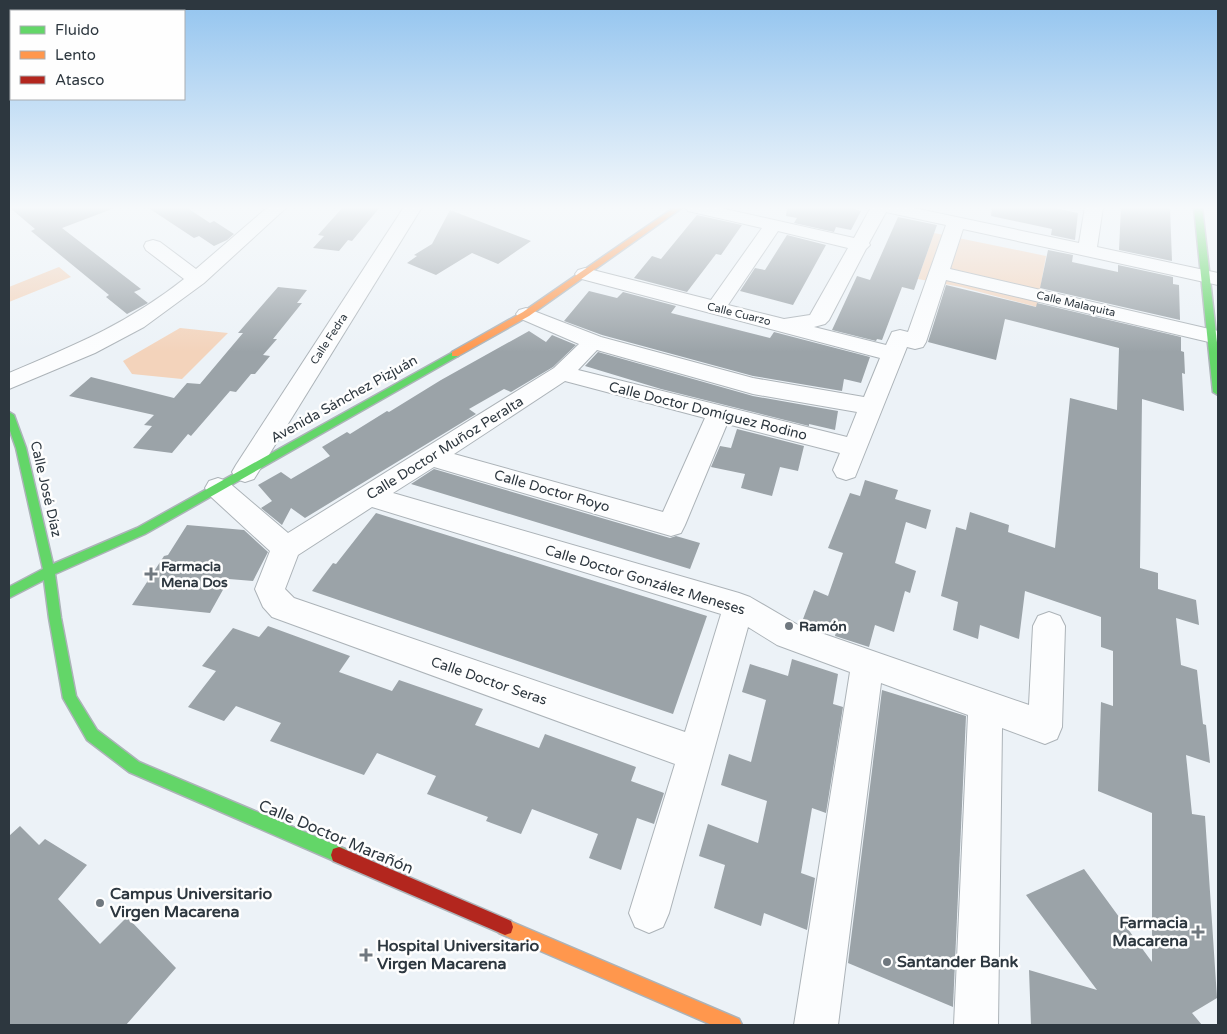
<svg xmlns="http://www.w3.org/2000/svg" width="1227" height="1034" viewBox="0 0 1227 1034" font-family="'Varela Round',sans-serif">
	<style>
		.green { fill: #f3d3bb }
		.building { fill: #9ba3a8 }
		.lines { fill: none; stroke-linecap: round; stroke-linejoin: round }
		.street-casing { stroke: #acb3b8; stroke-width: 2 }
		.fast-casing { stroke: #acb3b8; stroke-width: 3 }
		.slow-casing { stroke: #acb3b8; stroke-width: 3 }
		.jam-casing { stroke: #acb3b8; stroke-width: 3 }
		.street { fill: #fcfdfe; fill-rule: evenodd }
		.fast { fill: #63d668; fill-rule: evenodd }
		.slow { fill: #ff974d; fill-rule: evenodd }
		.jam { fill: #b3261e; fill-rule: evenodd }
		.poi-dot { fill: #70787f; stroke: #fefefe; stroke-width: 2 }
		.labels { text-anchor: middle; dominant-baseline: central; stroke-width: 5; stroke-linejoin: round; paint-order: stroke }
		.far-street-label { font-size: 11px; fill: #2d373f; stroke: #fefefe }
		.street-label { font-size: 14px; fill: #2d373f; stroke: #fefefe }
		.poi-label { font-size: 14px; font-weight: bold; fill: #2d373f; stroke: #fefefe; text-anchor: start }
		.near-street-label { font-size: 16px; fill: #2d373f; stroke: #fefefe }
		.near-poi-label { font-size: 16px; font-weight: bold; fill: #2d373f; stroke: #fefefe; text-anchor: start }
	</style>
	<rect width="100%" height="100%" fill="#ecf2f7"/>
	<!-- green -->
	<g class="green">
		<polygon points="934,233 1046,256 1037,307 961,287 918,279"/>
		<polygon points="59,267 71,277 9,302 9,287"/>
		<polygon points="180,328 228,333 182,379 132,374 123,361"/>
	</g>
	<!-- building -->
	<g class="building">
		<polygon points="9,207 112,207 112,209 62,228 141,289 134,292 148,303 127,314 106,297 109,295 31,231 35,229"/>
		<polygon points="147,207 186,207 210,223 214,221 234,234 227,240 214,246 199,236 194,238"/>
		<polygon points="343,207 380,207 352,241 348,240 339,251 313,248 324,236 318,235"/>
		<polygon points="787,207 847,207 861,211 851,230 836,227 834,232 794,223 797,218 786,216"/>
		<polygon points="992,207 1049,207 1078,213 1075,240 1051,235 1052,229 991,216"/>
		<polygon points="1121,207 1170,207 1172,261 1119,250"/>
		<polygon points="450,210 531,241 498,264 472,253 436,275 407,263 417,256 414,255 432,244"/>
		<polygon points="697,215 742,225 721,255 716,254 687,292 634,278 652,256 661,259"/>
		<polygon points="898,217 937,225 914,290 902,287 882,340 877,339 876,341 832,330 857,276 870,280"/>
		<polygon points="787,235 826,245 793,305 740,291 755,268 765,270"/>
		<polygon points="1048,250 1073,255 1072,262 1118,272 1118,265 1173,277 1173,284 1179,285 1180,320 1040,288"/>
		<polygon points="946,285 1036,307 1037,303 1181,337 1181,351 1184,352 1185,374 1182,373 1184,411 1142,399 1140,568 1158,573 1158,589 1196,600 1199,625 1176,618 1181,665 1197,670 1203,724 1206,725 1210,763 1186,755 1192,814 1205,816 1217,998 1192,1013 1202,1025 1031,1025 1029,970 1097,990 1026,895 1084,869 1152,962 1152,813 1098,791 1101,702 1113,706 1113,651 1101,647 1101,617 1025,591 1019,639 980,625 978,639 953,630 958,602 941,596 956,527 966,530 970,512 1009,525 1008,532 1055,548 1070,398 1117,410 1119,348 1005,319 996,360 928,342"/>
		<polygon points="278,287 307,290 297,303 302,303 273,339 277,339 263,355 270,356 255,374 251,374 236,392 230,391 191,436 188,434 172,453 133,448 152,426 144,425 154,415 69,396 91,377 174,398 187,383 200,384 243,333 238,333"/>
		<polygon points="589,291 617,298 623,292 676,306 671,313 770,338 774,332 870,357 861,383 844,379 842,391 753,376 602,335 564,321"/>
		<polygon points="529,331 546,342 552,335 576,345 553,367 511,392 504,389 469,409 476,414 305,518 291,508 282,525 261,508 272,501 258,485 281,472 291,479 330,456 322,447 347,432 350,434 387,411 389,412 441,380"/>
		<polygon points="598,352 753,396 838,411 835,430 809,424 809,426 661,389 585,366"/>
		<polygon points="737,429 804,446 798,471 780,467 772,496 741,488 745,474 711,467 720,446 731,448"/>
		<polygon points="434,469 670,538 676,536 700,543 690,569 411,484"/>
		<polygon points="865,480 898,490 895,499 931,510 926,529 906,522 895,563 916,571 910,593 905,591 894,632 875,625 869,647 835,636 836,632 803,619 814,590 828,596 843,553 828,548 850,493 860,496"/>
		<polygon points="376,513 707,616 673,714 312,591 333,563 336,564"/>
		<polygon points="187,525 244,530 268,552 253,581 229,579 210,613 132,605 164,556 168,555"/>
		<polygon points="268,626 350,656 339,672 392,691 399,680 483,709 475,725 539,748 545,734 636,767 631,781 664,793 654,824 637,818 621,870 589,858 598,834 532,809 521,834 486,821 488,817 427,794 436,776 377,753 364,775 270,741 281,723 236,706 224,721 188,707 216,671 202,666 233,628 259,637"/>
		<polygon points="792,659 838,674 833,704 843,707 826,813 812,808 801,873 815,878 807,930 764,913 761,926 714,908 725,865 699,856 708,824 758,843 767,801 721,785 729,754 751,762 766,700 742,692 750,664 788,676"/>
		<polygon points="882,690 966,716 953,1007 848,963"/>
		<polygon points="20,826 39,845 45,839 87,865 58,899 100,944 127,917 176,968 126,1025 9,1025 9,836"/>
	</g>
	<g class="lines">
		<defs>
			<g id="street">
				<path d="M268 207H287L204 283 144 327 95 353 9 389V373C75 345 127 324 184 279L146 250 144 246 146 242 153 240 160 242 196 269Z"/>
				<polygon points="404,207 422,207 254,479 245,482 236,479 232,472 236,465"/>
				<path d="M685 207H716L854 238 871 207H909L1079 243 1085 207H1103L1097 247 1218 273V285L963 229 950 269 1218 331V341L1213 343 946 280 926 342 923 347 915 349 907 347 855 477 846 480 837 477 833 470 840 453 727 424 685 525 681 533 671 536 434 467 393 493 739 593 750 597 798 625 1029 705 1033 626 1038 616 1049 612 1060 616 1065 626 1062 727 1057 739 1045 744 1002 728 998 1025H954L968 715 881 683 838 1025H794L850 672 777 645 748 627 669 913 663 927 649 933 635 927 629 913 675 764 272 617 263 607 255 589 270 551 209 495 205 488 209 481 218 478 227 481 288 533 554 368 579 344 519 318 516 314 519 310 526 308 601 337 753 378 864 397 880 358 578 278 575 274 578 270 585 268 711 300 762 228 688 211ZM886 212 946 225 908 332 900 330 892 332 886 345 814 327 825 324 829 320 866 249 870 245 869 243ZM778 231 848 248 810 315 784 319 728 305ZM597 350 753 394 857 412 847 437 578 370ZM565 381 705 418 663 512 454 454ZM372 507 721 614 685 732 294 598 285 589 298 555Z"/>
			</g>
			<g id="fast">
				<polygon points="1194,207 1202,207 1218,352 1218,395 1213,392"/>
				<polygon points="455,351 460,354 458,356 145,534 55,574 61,618 76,696 97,730 139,762 345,849 347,855 345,861 339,863 129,772 87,740 63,698 49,618 44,580 9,598 9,587 43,569 16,448 9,428 9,412 14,415 26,448 53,564 137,528"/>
			</g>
			<g id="slow">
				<polygon points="675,207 683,207 529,316 458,356 452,356 452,352 523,312"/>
				<polygon points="505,919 739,1019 742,1025 712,1025 499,933 497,927 499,921"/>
			</g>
			<polygon id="jam" points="339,847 511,921 513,927 511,933 505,935 333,861 331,855 333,849"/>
		</defs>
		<!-- street casing -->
		<use href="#street" class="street-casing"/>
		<!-- fast casing -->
		<use href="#fast" class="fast-casing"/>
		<!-- slow casing -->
		<use href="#slow" class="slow-casing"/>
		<!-- jam casing -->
		<use href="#jam" class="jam-casing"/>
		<!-- street -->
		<use href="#street" class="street"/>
		<!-- fast -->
		<use href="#fast" class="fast"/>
		<!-- slow -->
		<use href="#slow" class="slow"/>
		<!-- jam -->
		<use href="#jam" class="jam"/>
	</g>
	<!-- sky -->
	<linearGradient id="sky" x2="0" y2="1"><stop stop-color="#93c4ef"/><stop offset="0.59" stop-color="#f6f9fb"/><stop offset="1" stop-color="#f6f9fb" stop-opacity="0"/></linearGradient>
	<rect width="1227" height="352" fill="url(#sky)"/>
	<!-- markers -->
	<g class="poi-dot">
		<path d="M148.5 566.5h5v5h5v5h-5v5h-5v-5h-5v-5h5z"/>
		<circle cx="789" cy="626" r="5"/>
		<circle cx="100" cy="903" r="5"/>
		<path d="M1195.5 924.5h5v5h5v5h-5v5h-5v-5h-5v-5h5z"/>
		<path d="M363.5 947.5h5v5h5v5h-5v5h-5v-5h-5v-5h5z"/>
		<circle cx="887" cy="962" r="5"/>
	</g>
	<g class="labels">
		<!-- far-street labels -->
		<g class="far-street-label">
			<text transform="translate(1076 304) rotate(13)">Calle Malaquita</text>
			<text transform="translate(739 314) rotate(14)">Calle Cuarzo</text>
			<text transform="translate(329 339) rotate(-57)">Calle Fedra</text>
		</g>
		<!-- street labels -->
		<g class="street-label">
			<text transform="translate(344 399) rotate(-29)">Avenida Sánchez Pizjuán</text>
			<text transform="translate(708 411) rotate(14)">Calle Doctor Domíguez Rodino</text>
			<text transform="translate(445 448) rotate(-32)">Calle Doctor Muñoz Peralta</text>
			<text transform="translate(46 489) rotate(77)">Calle José Díaz</text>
			<text transform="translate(552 491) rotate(16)">Calle Doctor Royo</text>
			<text transform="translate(645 580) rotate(17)">Calle Doctor González Meneses</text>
			<text transform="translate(489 681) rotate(19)">Calle Doctor Seras</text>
		</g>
		<!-- poi labels -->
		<g class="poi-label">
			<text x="161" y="566">Farmacia<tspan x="161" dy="16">Mena Dos</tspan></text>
			<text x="799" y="626">Ramón</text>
		</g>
		<!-- near-street labels -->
		<g class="near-street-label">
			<text transform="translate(336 837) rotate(23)">Calle Doctor Marañón</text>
		</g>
		<!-- near-poi labels -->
		<g class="near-poi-label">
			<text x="110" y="894">Campus Universitario<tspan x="110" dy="18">Virgen Macarena</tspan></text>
			<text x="1188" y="923" text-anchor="end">Farmacia<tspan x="1188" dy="18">Macarena</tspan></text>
			<text x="377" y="946">Hospital Universitario<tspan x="377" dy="18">Virgen Macarena</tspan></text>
			<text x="897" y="962">Santander Bank</text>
		</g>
	</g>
	<!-- border -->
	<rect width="1227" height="1034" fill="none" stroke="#2d373f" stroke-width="20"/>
	<!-- legend -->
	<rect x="10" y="10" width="175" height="90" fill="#fefefe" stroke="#aaaeb2"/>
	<rect x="20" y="26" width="25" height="8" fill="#63d668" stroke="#aaaeb2"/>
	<text x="55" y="35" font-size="15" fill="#2d373f">Fluido</text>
	<rect x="20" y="51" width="25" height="8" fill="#ff974d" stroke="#aaaeb2"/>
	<text x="55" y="60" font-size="15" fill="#2d373f">Lento</text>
	<rect x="20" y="76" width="25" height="8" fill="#b3261e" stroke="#aaaeb2"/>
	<text x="55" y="85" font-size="15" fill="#2d373f">Atasco</text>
</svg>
